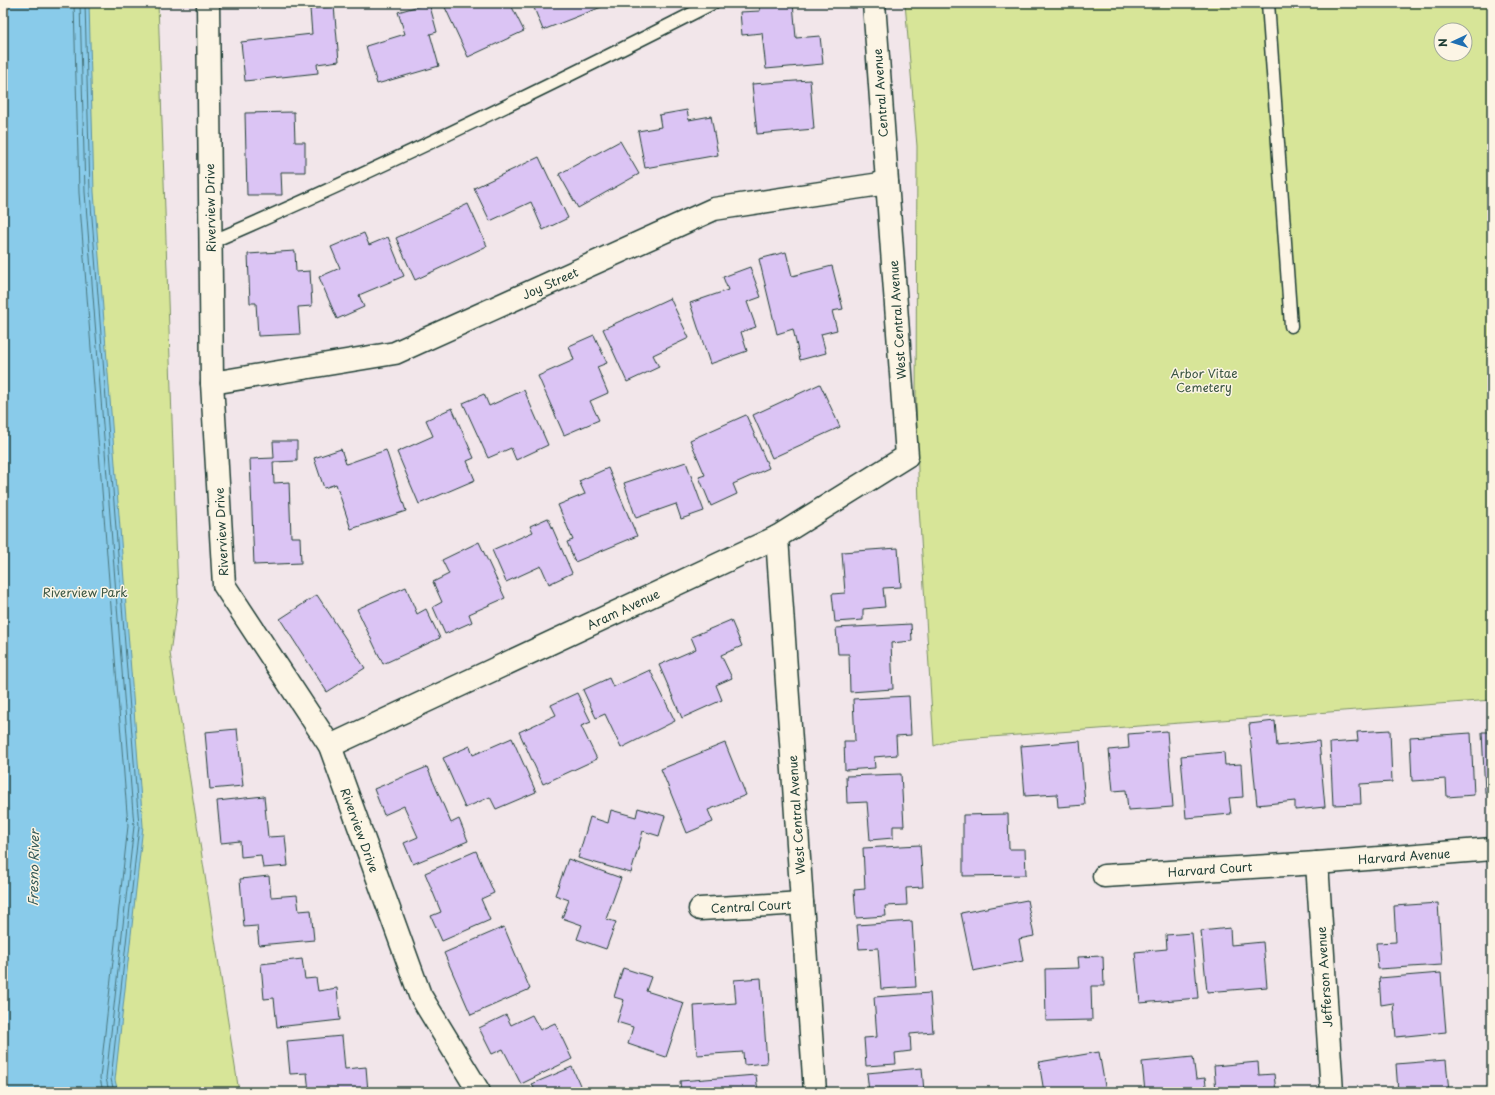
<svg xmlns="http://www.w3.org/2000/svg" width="1495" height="1095" viewBox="0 0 1495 1095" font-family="'Playpen Sans',sans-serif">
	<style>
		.green { fill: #d7e598; stroke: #7b9166; fill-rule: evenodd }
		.water { fill: #89cbea; stroke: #5f92a1 }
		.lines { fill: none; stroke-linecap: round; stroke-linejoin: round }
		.shore { stroke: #49767d; stroke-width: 1 }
		.building { fill: #dbc4f4; stroke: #1f3d34 }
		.lane-casing { stroke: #1f3d34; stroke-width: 15 }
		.street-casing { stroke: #1f3d34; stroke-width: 25 }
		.lane { stroke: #fcf5e5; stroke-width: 12 }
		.street { stroke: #fcf5e5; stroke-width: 22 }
		.labels { text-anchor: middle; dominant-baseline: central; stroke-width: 3; stroke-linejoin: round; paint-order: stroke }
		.street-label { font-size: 12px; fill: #1f3d34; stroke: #fcf5e5 }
		.park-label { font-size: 12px; fill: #3b5643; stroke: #fcf5e5 }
		.water-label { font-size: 13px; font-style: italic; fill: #345958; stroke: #fcf5e5 }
	</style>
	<rect width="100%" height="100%" fill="#f2e6ea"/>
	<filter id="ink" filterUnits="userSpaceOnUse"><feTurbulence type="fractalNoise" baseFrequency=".025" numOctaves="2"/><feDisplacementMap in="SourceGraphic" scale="8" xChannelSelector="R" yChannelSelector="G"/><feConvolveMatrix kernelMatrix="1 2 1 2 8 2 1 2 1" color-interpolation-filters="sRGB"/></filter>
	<g filter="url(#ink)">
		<!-- green -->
		<g class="green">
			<polygon points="3,3 158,3 178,597 170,653 239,1092 3,1092"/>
			<path d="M905 3H1492V700L950 740 934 746 919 507 916 401 917 146ZM1441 30H1465V54H1441Z"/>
		</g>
		<!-- water -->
		<polygon class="water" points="3,3 89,3 94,192 143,826 115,1080 118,1092 3,1092"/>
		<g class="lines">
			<!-- shore -->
			<g class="shore">
				<polyline points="74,3 79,193 128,826 100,1078 103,1092"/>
				<polyline points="80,3 85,192 134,826 106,1078 109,1092"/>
				<polyline points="85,3 90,192 139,826 111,1079 114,1092"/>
			</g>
		</g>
		<!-- building -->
		<g class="building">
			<polygon points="429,3 437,32 430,34 439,66 377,84 366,46 405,34 398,12"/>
			<polygon points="443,3 510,3 524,31 468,57"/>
			<polygon points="532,3 608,3 609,4 543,30"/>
			<polygon points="759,3 793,3 796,38 820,36 823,64 766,69 762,33 742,35 740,12 760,11"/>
			<polygon points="334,6 339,61 317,64 318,73 245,81 241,42 312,34 310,9"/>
			<polygon points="810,80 814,129 757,134 752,84"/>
			<polygon points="687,110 689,120 711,116 718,155 645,168 638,131 661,127 659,115"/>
			<polygon points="294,112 295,142 305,142 305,172 281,172 282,195 247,195 245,113"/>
			<polygon points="620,141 639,174 578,208 559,174"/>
			<polygon points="539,157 568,218 543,230 531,202 490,221 474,188"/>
			<polygon points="468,204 487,246 415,280 396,238"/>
			<polygon points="364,233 369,245 388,237 404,276 359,295 364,307 337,319 319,277 340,268 331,247"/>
			<polygon points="295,251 296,272 310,271 312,306 298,307 300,334 258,336 256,303 250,303 248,254"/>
			<polygon points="786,252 792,276 832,266 843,309 832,311 837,330 821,334 826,353 800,360 793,329 777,334 759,259"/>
			<polygon points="750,267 761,297 747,302 756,327 741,332 747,351 710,364 690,303 728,290 723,277"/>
			<polygon points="670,298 689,338 653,355 659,367 627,382 603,329"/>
			<polygon points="594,335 607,363 597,367 608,393 590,401 599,420 564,435 538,376 574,360 569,346"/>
			<polygon points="820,384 840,427 772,458 753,415"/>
			<polygon points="524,390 548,445 516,460 511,448 488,458 463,403 484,394 489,406"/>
			<polygon points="452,408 474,458 467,461 475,480 419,504 397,452 433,436 426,420"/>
			<polygon points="746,415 769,468 733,484 737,494 711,506 699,477 705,475 690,440"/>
			<polygon points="273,441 297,441 297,461 273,462 274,483 289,482 291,537 300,537 301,563 254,565 250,459 274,458"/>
			<polygon points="341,449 346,464 386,450 406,511 351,529 336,484 324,488 314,458"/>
			<polygon points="686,462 704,511 681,519 676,504 636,518 624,483"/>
			<polygon points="608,468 637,536 575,562 567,542 573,540 558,505 585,494 579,481"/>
			<polygon points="548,518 572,573 549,584 541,566 506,582 492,550 533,532 530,526"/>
			<polygon points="479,542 505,598 469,614 472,622 445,634 433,607 442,602 433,582 449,574 442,560"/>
			<polygon points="898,548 901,587 883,588 885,607 863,609 863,620 835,622 832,594 845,593 842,552"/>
			<polygon points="406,587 417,614 426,609 440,638 383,664 357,609"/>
			<polygon points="317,595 365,668 327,692 280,619"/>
			<polygon points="731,620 742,646 721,655 732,678 716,685 722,700 682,718 659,665 696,649 691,637"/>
			<polygon points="911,624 912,641 891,643 893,689 850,692 849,654 838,654 836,628"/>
			<polygon points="650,670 675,721 621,748 605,714 596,718 583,690 609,678 613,687"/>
			<polygon points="577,693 591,722 581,726 597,759 543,784 519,732 556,715 551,705"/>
			<polygon points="909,696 911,735 896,736 897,755 874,757 875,768 845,770 844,741 855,741 853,699"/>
			<polygon points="1275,721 1277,746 1319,741 1325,807 1295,810 1295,801 1257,805 1249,724"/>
			<polygon points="237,729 243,786 210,789 205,732"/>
			<polygon points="1390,730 1392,782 1360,784 1361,804 1333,805 1330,743 1358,741 1357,732"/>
			<polygon points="1167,731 1173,807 1128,810 1126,790 1113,791 1109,750 1129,748 1128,734"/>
			<polygon points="1482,732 1492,732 1492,792 1485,792"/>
			<polygon points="1471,733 1474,795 1447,797 1446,779 1412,781 1410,737"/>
			<polygon points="512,738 536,792 496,809 490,797 465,808 443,758 470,746 473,755"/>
			<polygon points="1080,741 1085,805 1058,807 1057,794 1025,796 1021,746"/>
			<polygon points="725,743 746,795 708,810 713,822 687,833 661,769"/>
			<polygon points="1224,752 1225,765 1241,764 1243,797 1229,798 1231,814 1186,818 1181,756"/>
			<polygon points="427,767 451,823 459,819 468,841 413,864 404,843 418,837 404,806 384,815 374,789"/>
			<polygon points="901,774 904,826 893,826 893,838 870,840 867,802 847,803 846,776"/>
			<polygon points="264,796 268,837 285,836 288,866 263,868 261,855 241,857 240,841 221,843 217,801"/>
			<polygon points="638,808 665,816 659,836 643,831 631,873 578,858 590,817 608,823 611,810 636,817"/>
			<polygon points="1008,814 1009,849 1025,849 1026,875 963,876 963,815"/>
			<polygon points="920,845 923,887 906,888 907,905 885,906 886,916 856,918 854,890 865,889 863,848"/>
			<polygon points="476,851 494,893 481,899 490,920 442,941 431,916 441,912 425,873"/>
			<polygon points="568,859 621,878 606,919 616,922 606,949 577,939 582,925 562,918 569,900 555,895"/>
			<polygon points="269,876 271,897 297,895 299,911 311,910 314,940 259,945 257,926 244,927 240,879"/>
			<polygon points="1027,900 1034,936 1019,939 1023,961 973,971 961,913"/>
			<polygon points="1438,903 1442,965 1378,969 1376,943 1396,942 1394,906"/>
			<polygon points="912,921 916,987 881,989 878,948 859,949 857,925"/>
			<polygon points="504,927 530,989 471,1015 444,953"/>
			<polygon points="1230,928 1231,945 1263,942 1267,987 1207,992 1201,931"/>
			<polygon points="1192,933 1198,998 1140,1003 1135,952 1167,949 1166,935"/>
			<polygon points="1103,956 1104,986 1091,986 1092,1020 1046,1021 1045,969 1079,968 1078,957"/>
			<polygon points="302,959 305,979 316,978 318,991 337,988 340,1020 277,1027 274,998 264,999 261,964"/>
			<polygon points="623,968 651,977 646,991 684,1003 666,1057 628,1044 633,1027 617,1022 624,1000 614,997"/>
			<polygon points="1441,973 1446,1032 1396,1037 1393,1003 1381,1005 1379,978"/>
			<polygon points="761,978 767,1063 744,1065 743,1052 697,1055 694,1006 736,1003 734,980"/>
			<polygon points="930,993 933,1032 910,1034 911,1051 895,1053 896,1064 866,1066 864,1038 877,1037 874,997"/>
			<polygon points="506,1015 511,1025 532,1015 540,1030 555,1023 572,1059 521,1084 503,1049 492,1054 479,1028"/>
			<polygon points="342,1036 345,1069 366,1067 368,1092 309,1092 307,1073 290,1074 287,1041"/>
			<polygon points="1099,1052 1106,1092 1044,1092 1039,1062"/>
			<polygon points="1193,1057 1196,1079 1205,1078 1207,1092 1145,1092 1142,1062"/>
			<polygon points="1446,1060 1449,1092 1398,1092 1396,1064"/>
			<polygon points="1258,1062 1259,1075 1274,1074 1276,1092 1216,1092 1214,1066"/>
			<polygon points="572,1067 583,1092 536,1092 532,1084"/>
			<polygon points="922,1068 924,1092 869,1092 867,1073"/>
			<polygon points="756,1075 758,1092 681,1092 680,1081"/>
		</g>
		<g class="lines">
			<defs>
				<g id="lane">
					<polyline points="1268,3 1291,326"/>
					<path d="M211 242C381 169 548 87 713 3"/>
				</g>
				<g id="street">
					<polyline points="208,3 212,383 224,585 330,746 420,995 479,1092"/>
					<polyline points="212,383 395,353 714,209 887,183"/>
					<polyline points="777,537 815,1092"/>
					<polyline points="330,746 777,537 907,456 874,3"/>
					<polyline points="1317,863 1332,1092"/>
					<polyline points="1104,876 1317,863 1492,849"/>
					<polyline points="700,909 802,903"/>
				</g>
			</defs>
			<!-- lane casing -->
			<use href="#lane" class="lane-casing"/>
			<!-- street casing -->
			<use href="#street" class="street-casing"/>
			<!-- lane -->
			<use href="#lane" class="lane"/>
			<!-- street -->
			<use href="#street" class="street"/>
		</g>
	</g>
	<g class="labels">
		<!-- street labels -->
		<g class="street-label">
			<text transform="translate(880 93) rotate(-94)">Central Avenue</text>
			<text transform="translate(210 208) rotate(-91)">Riverview Drive</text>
			<text transform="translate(550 283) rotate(-24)">Joy Street</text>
			<text transform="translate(897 320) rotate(-94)">West Central Avenue</text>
			<text transform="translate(221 532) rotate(-93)">Riverview Drive</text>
			<text transform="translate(623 609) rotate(-25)">Aram Avenue</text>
			<text transform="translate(796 815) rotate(-94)">West Central Avenue</text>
			<text transform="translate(360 830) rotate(70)">Riverview Drive</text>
			<text transform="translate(1404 856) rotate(-4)">Harvard Avenue</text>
			<text transform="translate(1210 869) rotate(-4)">Harvard Court</text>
			<text transform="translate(751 906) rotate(-3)">Central Court</text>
			<text transform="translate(1324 977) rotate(-94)">Jefferson Avenue</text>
		</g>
		<!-- park labels -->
		<g class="park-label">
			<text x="1204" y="373">Arbor Vitae<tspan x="1204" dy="14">Cemetery</tspan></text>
			<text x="85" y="592">Riverview Park</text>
		</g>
		<!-- water labels -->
		<g class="water-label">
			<text transform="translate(33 868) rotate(-89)">Fresno River</text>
		</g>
	</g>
	<!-- margin -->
	<rect width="1495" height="1095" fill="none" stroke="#fcf5e5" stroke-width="16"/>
	<rect x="8" y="8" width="1479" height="1079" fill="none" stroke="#1f3d34" stroke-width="1.5" filter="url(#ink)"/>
	<!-- north arrow -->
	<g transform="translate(1453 42) rotate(266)"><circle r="19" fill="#fcf5e5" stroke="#a4ab9e"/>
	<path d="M0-3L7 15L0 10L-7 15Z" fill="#1f6fb2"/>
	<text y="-6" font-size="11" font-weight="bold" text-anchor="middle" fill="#1f3d34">N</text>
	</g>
</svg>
